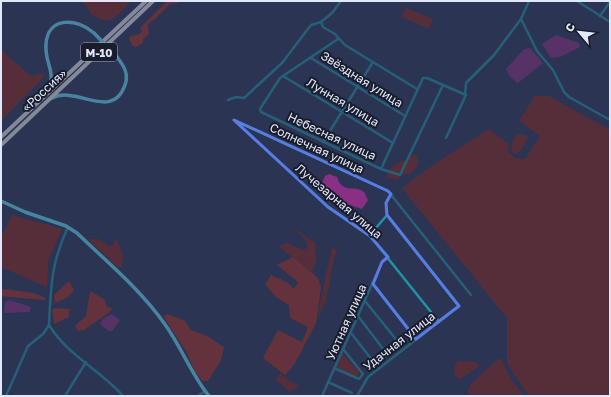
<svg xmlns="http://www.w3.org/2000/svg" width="611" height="397" viewBox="0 0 611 397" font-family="'Golos Text',sans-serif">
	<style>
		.green { fill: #8b271b }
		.forest { fill: #a82f20 }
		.water { fill: #892f84 }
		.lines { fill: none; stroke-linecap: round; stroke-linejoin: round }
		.minor { stroke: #1f93a5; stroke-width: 2.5 }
		.major { stroke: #6be5fa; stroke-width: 3.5 }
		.highway { stroke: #efefef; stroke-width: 4 }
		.major-bridge { stroke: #6be5fa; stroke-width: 3.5 }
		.marked { fill: none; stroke: #587ce3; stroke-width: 3; stroke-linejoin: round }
		.labels { text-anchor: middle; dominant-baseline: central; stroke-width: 4; stroke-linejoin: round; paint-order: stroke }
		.shield { fill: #191d2b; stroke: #a6abbd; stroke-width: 1 }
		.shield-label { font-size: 11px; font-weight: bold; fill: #e2e8fc }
		.street-label { font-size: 12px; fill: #e2e8fc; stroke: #191d2b }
	</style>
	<rect width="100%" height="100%" fill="#2b3453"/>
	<!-- green -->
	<g class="green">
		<path d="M78 1H131C117 15 111 28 91 14L86 5Z"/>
		<polygon points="406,8 433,19 429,29 402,17"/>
		<polygon points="1,50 31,76 44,73 42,79 1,121"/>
		<polygon points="535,96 549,96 610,130 610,396 531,396 526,392 507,363 507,318 402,188 433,165 489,129 509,144 508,152 515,158 525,159 540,136 519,121"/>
		<path d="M517 134 525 135 528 137 523 148 517 154 513 153C510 145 512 141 517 134Z"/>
		<path d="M415 154C421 163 417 167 410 174H404L396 180 386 177 392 167Z"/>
		<polygon points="12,215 62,229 48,261 47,287 1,267 1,237"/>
		<polygon points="290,226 315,243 316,261 312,272 278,246 289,243 295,247 305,250 308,246 305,239"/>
		<polygon points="115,237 123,254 122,266 119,268 88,239 98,239 108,246 114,245"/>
		<polygon points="332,247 337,251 334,258 326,301 317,318"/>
		<polygon points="342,353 360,373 357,377 337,367"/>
		<polygon points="498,359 501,359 512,381 525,396 472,396 467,392 472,383"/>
		<polygon points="458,361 476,362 479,366 460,379 455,377 454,367"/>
		<polygon points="280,373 288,380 299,386 290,392 276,380"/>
	</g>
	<!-- forest -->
	<g class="forest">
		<polygon points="167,1 179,1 178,3 170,4 155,19 148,24 149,34 143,39 143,43 136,47 133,46 129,39 131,36 139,34 142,31 140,28"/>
		<polygon points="293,257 318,278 321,287 316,323 294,365 285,375 263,358 278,330 302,342 308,327 290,318 289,305 276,297 265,284 271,275 287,282 294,289 298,282 277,265"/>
		<polygon points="69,281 74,290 68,297 55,303 54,295"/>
		<polygon points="5,289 33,293 46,298 44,300 1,296 1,290"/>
		<polygon points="90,291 104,299 107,307 112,308 110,312 84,330 78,331 75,326 86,316"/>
		<polygon points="55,308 69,309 69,317 54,324 52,310"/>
		<polygon points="167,314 185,321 191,330 207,336 224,347 221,360 208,381 202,381 193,368 186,351 163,316"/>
	</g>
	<!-- water -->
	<g class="water">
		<polygon points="556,35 579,43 580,47 560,57 551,58 542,44"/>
		<polygon points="530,48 543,63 518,83 510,77 506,69 524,49"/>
		<path d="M329 174 337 177C343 195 354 184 364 192 366 194 366 197 368 200L362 209 347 204 343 206 342 205 344 201H340L325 187 323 188 322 183 325 176Z"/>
		<polygon points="9,300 31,307 30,312 4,313 5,302"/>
		<polygon points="111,314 120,320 112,331 109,331 100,324 103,319"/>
	</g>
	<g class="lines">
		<!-- minor -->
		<g class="minor">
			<polyline points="577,1 610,22"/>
			<polyline points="600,16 610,2"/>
			<polyline points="521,19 537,51 553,70 564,92 569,97 610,120"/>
			<polyline points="321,22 323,27 335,34 345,45 417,89"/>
			<polyline points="338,39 280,78 260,109 261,112 381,169 400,175 443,85"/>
			<polyline points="311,58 405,116"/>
			<polyline points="283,76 393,143"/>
			<polyline points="228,100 236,97 244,98 282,63 311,25 321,22 332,13 341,1"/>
			<polyline points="234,120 388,191 471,295"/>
			<polyline points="236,122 328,207 370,236 439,322"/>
			<polyline points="446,138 465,97 466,83 494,55 521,19 529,1"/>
			<polyline points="323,142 373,62"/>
			<polyline points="381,169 423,78 427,78 466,95"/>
			<path d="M68 227C51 263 51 286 49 325 67 355 100 370 123 396"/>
			<polyline points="370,235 387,215 386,203 391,194"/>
			<polyline points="373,284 416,339"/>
			<polyline points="365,301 399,343"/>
			<polyline points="358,316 387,354"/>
			<polyline points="351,333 376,365"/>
			<polyline points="334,368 359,379 363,374 343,349"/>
			<polyline points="328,382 352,393"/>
			<polyline points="6,396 28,346 43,334 49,325"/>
			<polyline points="65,396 86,362"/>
			<polyline points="198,396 205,391"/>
			<polyline points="322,396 382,262 388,257"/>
			<polyline points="357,396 368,377 459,306 387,215"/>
		</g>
		<!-- major -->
		<g class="major">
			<path d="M44 95C60 73 44 66 46 44 48 16 77 18 94 33"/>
			<path d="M52 98C76 85 112 122 125 85 129 74 124 66 117 57"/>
			<path d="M1 201 25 212 66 226 77 233C107 262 140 289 164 323 181 346 191 374 209 396"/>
		</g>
		<!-- highway -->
		<g class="highway">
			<polyline points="1,137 146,1"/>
			<polyline points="1,145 153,1"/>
		</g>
		<!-- major-bridge -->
		<polyline class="major-bridge" points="94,33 117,57"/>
	</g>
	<!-- marked area -->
	<path d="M0 0H611V397H0ZM234 120 388 191 391 194 386 203 387 215 459 306 416 339 373 284 382 262 388 257 370 236 328 207Z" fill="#2b3453" fill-opacity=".55" fill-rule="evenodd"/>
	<path class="marked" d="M234 120 388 191 391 194 386 203 387 215 459 306 416 339 373 284 382 262 388 257 370 236 328 207Z"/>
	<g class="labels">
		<!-- shield labels -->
		<rect class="shield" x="81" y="43" width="36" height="18" rx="3"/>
		<g class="shield-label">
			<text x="99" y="52">М-10</text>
		</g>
		<!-- street labels -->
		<g class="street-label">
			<text transform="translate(362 79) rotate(32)">Звёздная улица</text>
			<text transform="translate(44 90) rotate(-43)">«Россия»</text>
			<text transform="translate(343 102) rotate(31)">Лунная улица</text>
			<text transform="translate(332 136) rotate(25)">Небесная улица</text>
			<text transform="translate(317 148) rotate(25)">Солнечная улица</text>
			<text transform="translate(339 201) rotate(40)">Лучезарная улица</text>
			<text transform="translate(346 322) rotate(-66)">Уютная улица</text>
			<text transform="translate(399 341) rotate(-38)">Удачная улица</text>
		</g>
	</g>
	<!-- border -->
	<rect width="611" height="397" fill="none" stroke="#e2e8fc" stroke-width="4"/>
	<!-- north arrow -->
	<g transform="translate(579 32) rotate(298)" stroke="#191d2b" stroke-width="3" paint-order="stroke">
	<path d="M0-3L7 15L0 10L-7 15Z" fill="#e2e8fc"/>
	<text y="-6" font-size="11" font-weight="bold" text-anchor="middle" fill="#e2e8fc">С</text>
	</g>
</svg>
